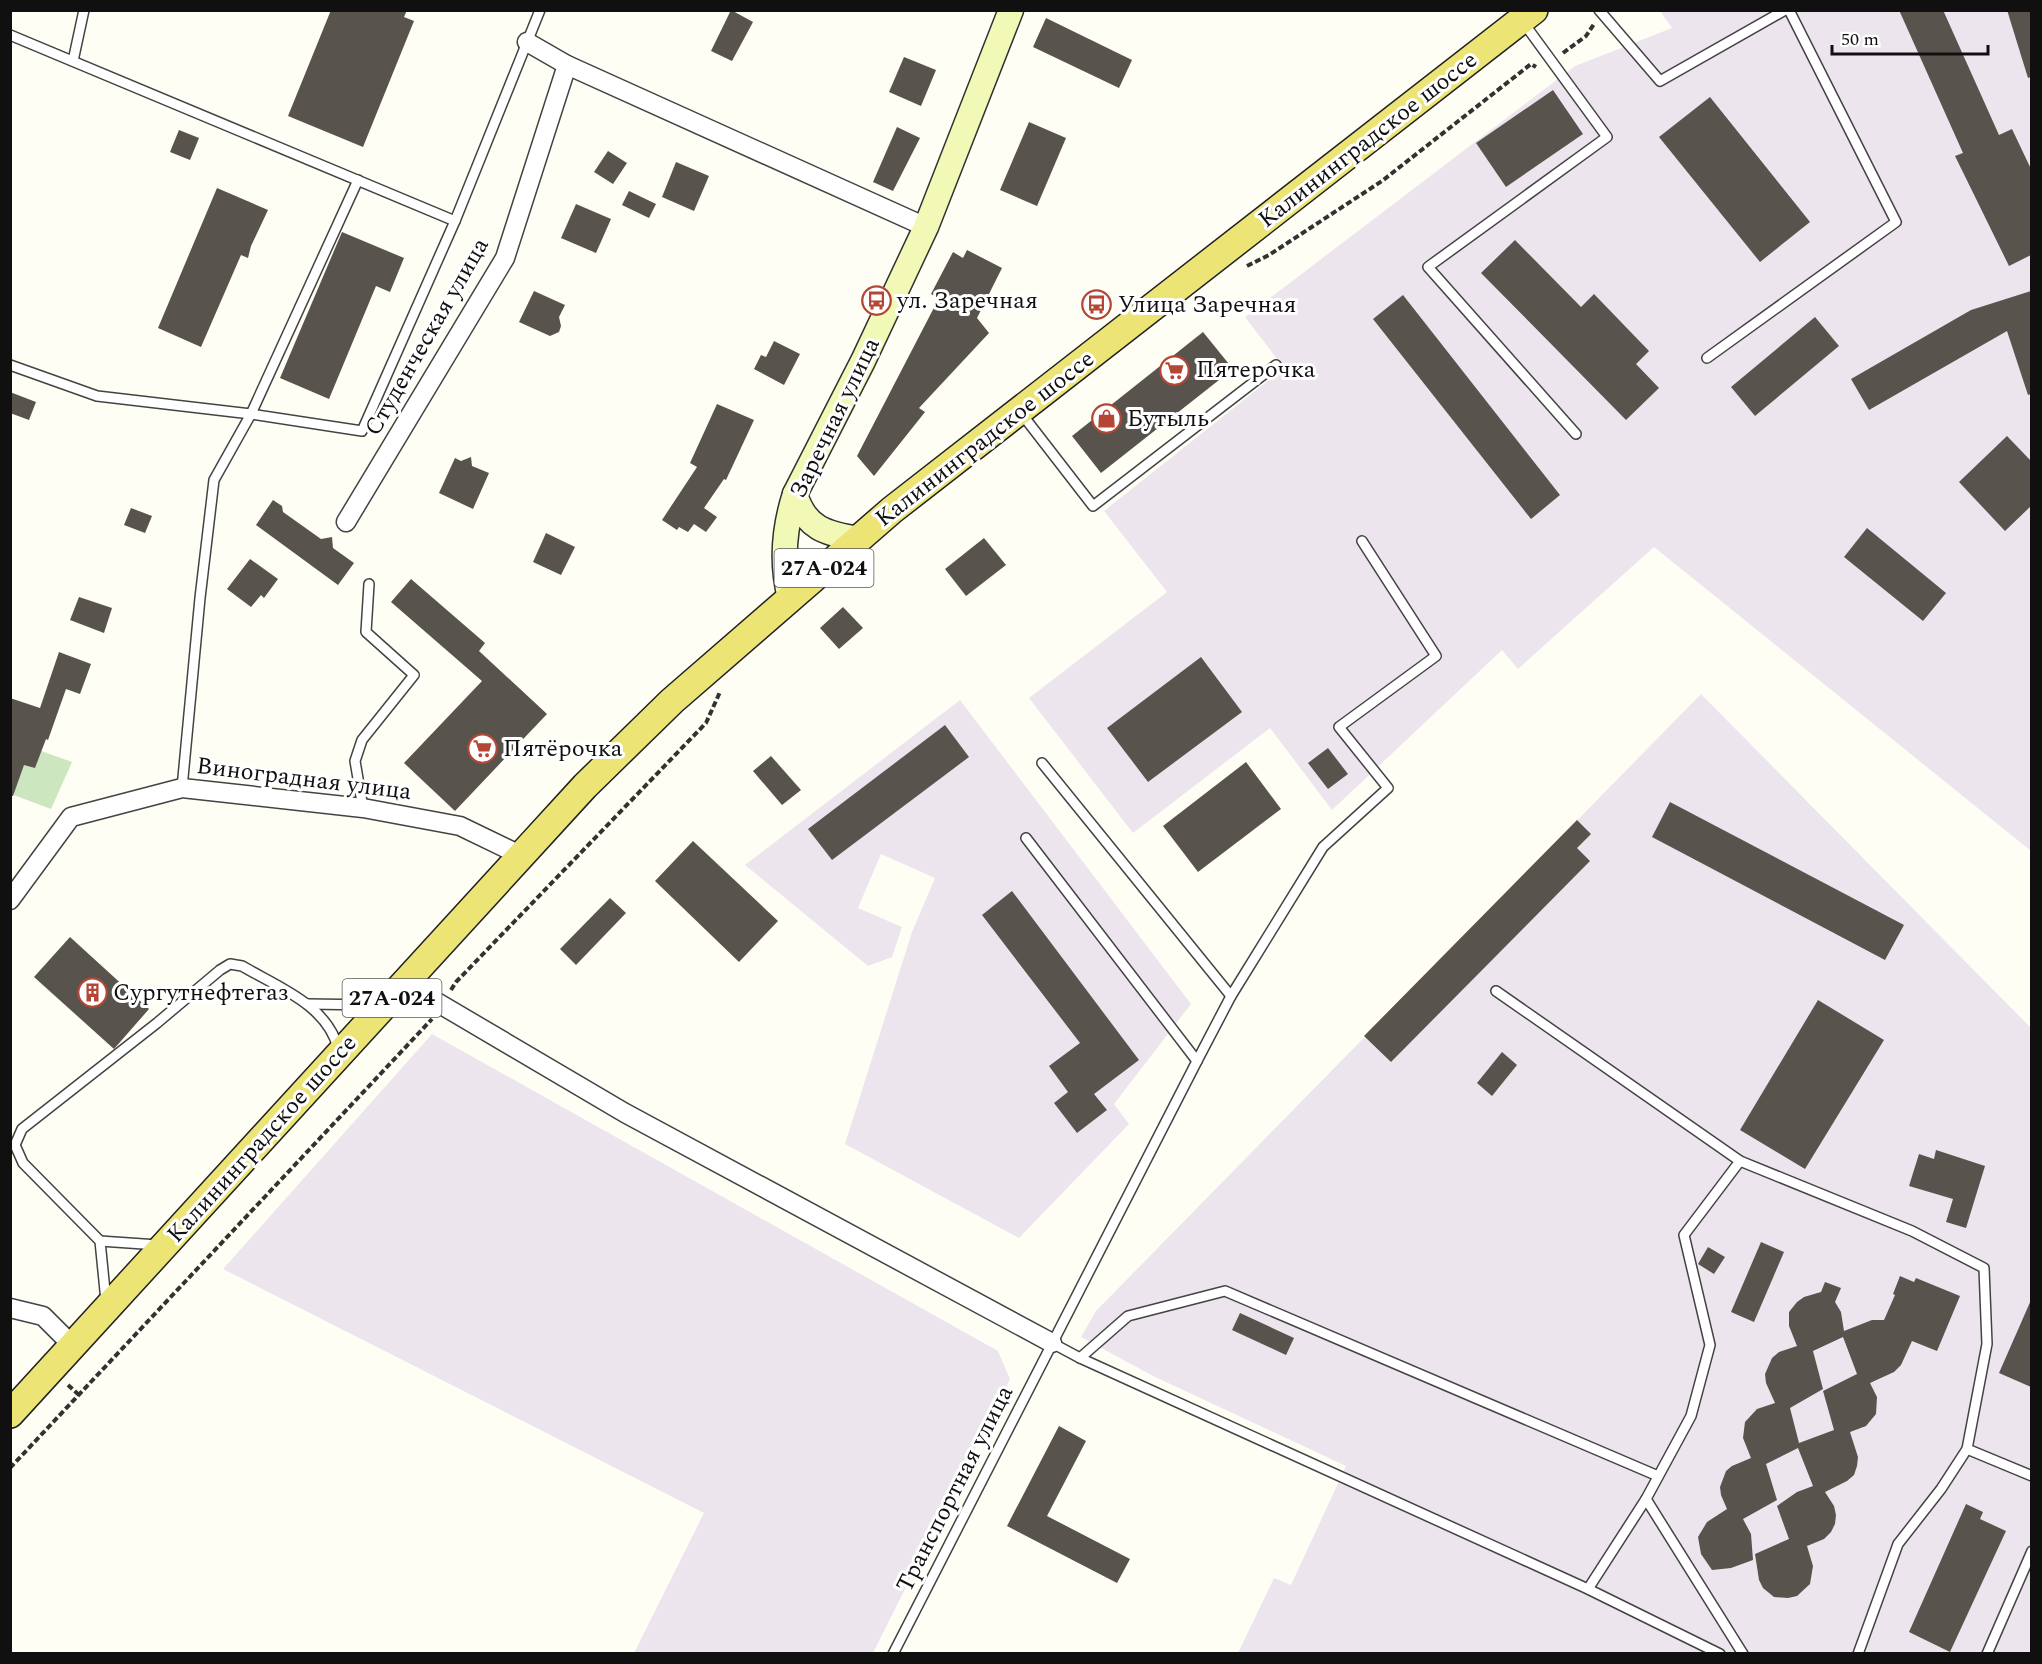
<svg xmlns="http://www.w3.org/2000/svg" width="2042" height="1664" viewBox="0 0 2042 1664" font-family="Spectral,serif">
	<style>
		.industrial { fill: #ede5ed }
		.green { fill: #cce6bf }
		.building { fill: #58534d; fill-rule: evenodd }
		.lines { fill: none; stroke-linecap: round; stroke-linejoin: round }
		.service-casing { stroke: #434343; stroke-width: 12 }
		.minor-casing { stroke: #434343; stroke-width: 21 }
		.secondary-casing { stroke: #323232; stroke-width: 27 }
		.primary-casing { stroke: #212121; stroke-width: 30 }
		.path { stroke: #323232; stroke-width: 4; stroke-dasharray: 6 3; stroke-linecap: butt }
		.service { stroke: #fff; stroke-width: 9 }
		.minor { stroke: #fff; stroke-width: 18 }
		.secondary { stroke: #f2f8b5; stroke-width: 24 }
		.primary { stroke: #ece576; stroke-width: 27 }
		.labels { text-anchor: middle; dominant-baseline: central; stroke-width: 6; stroke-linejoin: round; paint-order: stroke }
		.shield { fill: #fff; stroke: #585858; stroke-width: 1.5 }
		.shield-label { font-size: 22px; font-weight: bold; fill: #101010 }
		.street-label { font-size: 24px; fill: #101010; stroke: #fff }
		.poi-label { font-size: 24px; fill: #101010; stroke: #fff; text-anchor: start }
	</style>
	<rect width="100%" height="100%" fill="#fefef4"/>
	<!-- industrial -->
	<g class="industrial">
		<polygon points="1660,11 2031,11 2031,851 1654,547 1518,669 1502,650 1332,810 1270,728 1133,833 1029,698 1167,592 1104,511 1284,368 1245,317 1575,66 1672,28"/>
		<polygon points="1701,694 2031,1028 2031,1653 1238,1653 1274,1578 1291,1585 1346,1466 1153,1376 1081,1337 1096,1311"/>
		<polygon points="960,700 1191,1004 1114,1104 1129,1124 1019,1238 845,1144 912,932 935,878 881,854 858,908 902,927 892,957 868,966 745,865"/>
		<polygon points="432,1034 998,1351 1010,1379 873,1653 634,1653 704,1513 223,1269"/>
	</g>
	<!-- green -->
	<polygon class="green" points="10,740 72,762 51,809 11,794"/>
	<!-- building -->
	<g class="building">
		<polygon points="331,10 407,10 404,17 414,21 363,147 288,116"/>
		<polygon points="731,10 753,22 732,61 711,51"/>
		<polygon points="1899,10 1943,10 1999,135 2012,129 2031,169 2031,255 2009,266 1955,156 1963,153"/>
		<polygon points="2007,10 2031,10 2031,77 2028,78"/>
		<polygon points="1046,18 1132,60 1119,88 1033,47"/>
		<polygon points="904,57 936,70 921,106 889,92"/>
		<polygon points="1553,90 1583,134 1506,187 1476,143"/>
		<polygon points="1710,97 1810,222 1760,262 1659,137"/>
		<polygon points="1029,122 1066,138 1037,206 1000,190"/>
		<polygon points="897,127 920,138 893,191 873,182"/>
		<polygon points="179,130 199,138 190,160 170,152"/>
		<polygon points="608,151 627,163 613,184 594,172"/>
		<polygon points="676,162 709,176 694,211 662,197"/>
		<polygon points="217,188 268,210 251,246 248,258 241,255 201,347 158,328"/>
		<polygon points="629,191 656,204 649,218 622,205"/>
		<polygon points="576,204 611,219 596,253 561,238"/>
		<polygon points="342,232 404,258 390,292 376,286 329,399 280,378"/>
		<polygon points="1515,240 1581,307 1594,294 1649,351 1636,364 1659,388 1626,420 1481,273"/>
		<polygon points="967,250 1002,268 977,318 989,333 919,408 925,412 874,476 857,456 939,298 931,294 953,252 963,258"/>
		<polygon points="534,291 565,305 559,317 561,326 559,332 550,336 519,322"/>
		<polygon points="2031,291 2031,394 2028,395 2007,331 1869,410 1851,379 1971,310"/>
		<polygon points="1403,295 1560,495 1531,519 1373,319"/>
		<polygon points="1815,317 1839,346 1755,416 1731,387"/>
		<polygon points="1203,332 1233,369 1101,473 1072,436"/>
		<polygon points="774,341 800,354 784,385 754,369 761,355 766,357"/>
		<polygon points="10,392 36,402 29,420 10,413"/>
		<polygon points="717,404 754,420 726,480 724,479 704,508 717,517 706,532 694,524 688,532 679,527 677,530 662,520 697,467 690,463"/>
		<polygon points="2007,436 2031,461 2031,506 2005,531 1959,482"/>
		<polygon points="471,457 472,466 489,473 473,509 439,493 455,458 461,461"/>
		<polygon points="273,500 282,506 283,512 321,539 332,537 333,548 354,563 338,585 256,525"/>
		<polygon points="131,508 152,516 145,533 124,525"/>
		<polygon points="1867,528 1946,593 1923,621 1844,557"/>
		<polygon points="546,533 575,547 561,575 533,562"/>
		<polygon points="984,538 1006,565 966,596 945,569"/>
		<polygon points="250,559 278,579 264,598 261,595 251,607 227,589"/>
		<polygon points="411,579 485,643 479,651 547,714 455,811 404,763 482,681 391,602"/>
		<polygon points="79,597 112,608 104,633 70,620"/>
		<polygon points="843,607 863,628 839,649 820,628"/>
		<polygon points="59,652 91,664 80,694 66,689 48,740 46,739 35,768 24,765 13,796 10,796 10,698 40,708"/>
		<polygon points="1201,657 1242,712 1148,782 1107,728"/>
		<polygon points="945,725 969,757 832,860 808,829"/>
		<polygon points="1328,748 1348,774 1328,789 1308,763"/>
		<polygon points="771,756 801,790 782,805 753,771"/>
		<polygon points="1246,762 1281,809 1198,872 1163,826"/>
		<polygon points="1670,802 1904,925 1885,960 1652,837"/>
		<polygon points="1577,820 1591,834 1577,848 1590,861 1391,1062 1364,1036"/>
		<polygon points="693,841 778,921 739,962 655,881"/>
		<polygon points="1012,891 1139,1060 1094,1094 1107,1110 1077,1133 1054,1103 1068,1092 1049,1066 1080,1043 982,915"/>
		<polygon points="610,898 626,913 576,965 560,949"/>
		<polygon points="70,937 149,1009 114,1049 34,977"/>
		<polygon points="1818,1000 1884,1040 1805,1169 1740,1130"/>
		<polygon points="1502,1052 1517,1065 1492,1096 1477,1083"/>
		<polygon points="1936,1150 1985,1166 1966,1228 1946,1222 1953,1199 1909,1186 1919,1154 1934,1159"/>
		<polygon points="1761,1242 1784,1252 1754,1322 1731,1312"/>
		<polygon points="1708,1247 1725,1257 1714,1274 1698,1264"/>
		<path d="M1900 1276 1914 1282 1916 1278 1960 1296 1937 1351 1912 1341 1901 1365 1894 1372 1870 1383 1877 1397 1876 1414 1866 1426 1850 1432 1858 1457 1857 1466 1854 1475 1847 1481 1825 1492 1834 1506 1836 1515 1835 1524 1831 1532 1824 1539 1807 1546 1813 1566 1810 1584 1797 1596 1788 1598 1774 1597 1763 1588 1759 1580 1755 1554 1789 1539 1777 1506 1797 1492 1813 1486 1798 1448 1766 1464 1777 1500 1743 1519 1751 1534 1753 1560 1731 1568 1712 1570 1701 1554 1698 1537 1707 1522 1727 1509 1721 1495 1720 1487 1726 1471 1732 1466 1751 1458 1743 1438 1745 1422 1757 1409 1775 1403 1766 1383 1765 1374 1772 1358 1779 1352 1797 1346 1789 1326V1312L1797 1302 1804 1297 1821 1292 1825 1282 1841 1288 1835 1302 1841 1312 1844 1331 1872 1320H1884L1895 1295 1893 1294ZM1843 1337 1857 1374 1823 1391 1834 1430 1799 1443 1790 1408 1823 1389 1813 1351Z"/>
		<polygon points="2031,1300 2031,1387 1999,1373"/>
		<polygon points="1240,1313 1294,1338 1286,1355 1232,1330"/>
		<polygon points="1059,1426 1086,1441 1047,1516 1130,1559 1117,1583 1007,1526"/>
		<polygon points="1966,1504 1983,1512 1980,1519 2006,1531 1950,1652 1909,1632"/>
	</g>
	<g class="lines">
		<defs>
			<g id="service">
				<polyline points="1599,10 1660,81 1785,10"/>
				<polyline points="1523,22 1607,137 1428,267 1576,434"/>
				<polyline points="10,35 455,221"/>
				<polyline points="73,61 84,10"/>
				<polyline points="1707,358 1896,222 1789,10"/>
				<polyline points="10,365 97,396 251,414 362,431 455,221 540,10"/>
				<polyline points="1021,413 1093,506 1276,365"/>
				<polyline points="1042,763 1231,996"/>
				<polyline points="182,788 200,598 214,480 251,414 358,180"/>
				<polyline points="363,808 355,761 362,740 414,675 366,632 369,584"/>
				<polyline points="1496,991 1740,1161 1684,1235 1710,1345 1691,1416 1646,1499 1588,1589"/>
				<polyline points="307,1004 377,1005"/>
				<polyline points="1197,1061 1231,996 1323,847 1388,788 1339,727 1436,656 1362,541"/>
				<polyline points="1740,1161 1912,1231 1984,1268 1987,1344 1967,1449 1941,1489 1898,1544 1858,1654"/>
				<polyline points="100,1241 158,1245"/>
				<path d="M106 1301 100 1241 23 1163 15 1145 22 1129 157 1023 220 970 230 964 242 966C278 987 327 1005 338 1048"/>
				<polyline points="1052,1343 1080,1358 1588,1589 1720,1654"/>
				<polyline points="1080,1358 1128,1316 1225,1291 1658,1476"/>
				<polyline points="1967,1449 2032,1476"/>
				<polyline points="1646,1499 1743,1654"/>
				<polyline points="893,1654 1197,1061 1026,838"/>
				<polyline points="1987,1654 2032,1551"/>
			</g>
			<g id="minor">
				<polyline points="527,42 567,65 926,227"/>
				<polyline points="346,522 505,258 567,65"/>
				<polyline points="10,900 71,817 182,788 363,808 460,826 522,856"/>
				<polyline points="406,984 625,1113 1052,1343"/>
				<polyline points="10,1308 43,1316 73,1346"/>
			</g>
			<g id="secondary">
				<path d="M795 494C805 528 826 534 859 539"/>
				<path d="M790 598C781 563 784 528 795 494L863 361 926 227 1011 10"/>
			</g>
			<polyline id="primary" points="10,1414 585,786 672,701 892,510 1534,10"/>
		</defs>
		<!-- service casing -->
		<use href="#service" class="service-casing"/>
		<!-- minor casing -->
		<use href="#minor" class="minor-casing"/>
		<!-- secondary casing -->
		<use href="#secondary" class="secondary-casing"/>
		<!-- primary casing -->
		<use href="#primary" class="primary-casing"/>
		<!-- path -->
		<g class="path">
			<polyline points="1563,53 1586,36 1594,24"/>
			<polyline points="1247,266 1269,255 1382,181 1531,64 1536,67"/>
			<polyline points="451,990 456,982 706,723 720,692"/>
			<polyline points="68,1385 79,1395"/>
			<polyline points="10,1468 432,1019"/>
		</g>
		<!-- service -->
		<use href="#service" class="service"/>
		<!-- minor -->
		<use href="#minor" class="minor"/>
		<!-- secondary -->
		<use href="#secondary" class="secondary"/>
		<!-- primary -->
		<use href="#primary" class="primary"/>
	</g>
	<!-- icons -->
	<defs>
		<symbol id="bus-ring" viewBox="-11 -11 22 22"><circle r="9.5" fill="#fff" stroke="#b44634" stroke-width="1.5"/><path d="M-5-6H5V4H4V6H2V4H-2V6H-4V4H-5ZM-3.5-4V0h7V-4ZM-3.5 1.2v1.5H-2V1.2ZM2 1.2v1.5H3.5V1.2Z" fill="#b44634"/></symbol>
		<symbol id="supermarket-ring" viewBox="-11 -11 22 22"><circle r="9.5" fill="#fff" stroke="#b44634" stroke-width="1.5"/><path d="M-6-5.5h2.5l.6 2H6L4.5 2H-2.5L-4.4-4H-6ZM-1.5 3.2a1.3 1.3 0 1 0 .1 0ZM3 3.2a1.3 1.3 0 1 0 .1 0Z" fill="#b44634"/></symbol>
		<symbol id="shop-ring" viewBox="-11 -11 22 22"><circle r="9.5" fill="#fff" stroke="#b44634" stroke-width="1.5"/><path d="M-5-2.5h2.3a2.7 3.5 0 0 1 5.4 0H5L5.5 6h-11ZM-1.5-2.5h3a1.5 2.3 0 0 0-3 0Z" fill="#b44634"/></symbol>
		<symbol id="building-ring" viewBox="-11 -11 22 22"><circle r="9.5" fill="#fff" stroke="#b44634" stroke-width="1.5"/><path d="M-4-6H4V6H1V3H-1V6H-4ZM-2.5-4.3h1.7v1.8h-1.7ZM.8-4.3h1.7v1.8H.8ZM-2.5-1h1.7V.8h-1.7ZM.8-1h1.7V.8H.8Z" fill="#b44634"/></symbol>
	</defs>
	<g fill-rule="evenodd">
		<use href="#bus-ring" x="860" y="284" width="33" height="33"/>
		<use href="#bus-ring" x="1080" y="288" width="33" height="33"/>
		<use href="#supermarket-ring" x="1158" y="354" width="33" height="33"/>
		<use href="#shop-ring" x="1090" y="402" width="33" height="33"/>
		<use href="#supermarket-ring" x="466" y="732" width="33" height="33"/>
		<use href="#building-ring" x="76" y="976" width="33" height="33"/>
	</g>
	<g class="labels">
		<!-- shield labels -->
		<g class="shield">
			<rect x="774.5" y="549" width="99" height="38" rx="4.5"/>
			<rect x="342.5" y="979" width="99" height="38" rx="4.5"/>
		</g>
		<g class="shield-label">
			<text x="824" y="568">27А-024</text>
			<text x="392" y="998">27А-024</text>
		</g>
		<!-- street labels -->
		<g class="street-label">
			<text transform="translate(1368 140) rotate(-38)">Калининградское шоссе</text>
			<text transform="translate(427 337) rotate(-60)">Студенческая улица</text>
			<text transform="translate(835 418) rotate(-64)">Заречная улица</text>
			<text transform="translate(985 439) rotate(-38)">Калининградское шоссе</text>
			<text transform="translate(304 779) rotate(7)">Виноградная улица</text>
			<text transform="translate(262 1139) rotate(-48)">Калининградское шоссе</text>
			<text transform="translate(955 1489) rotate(-63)">Транспортная улица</text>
		</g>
		<!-- poi labels -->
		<g class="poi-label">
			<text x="897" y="301">ул. Заречная</text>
			<text x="1118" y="305">Улица Заречная</text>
			<text x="1196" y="370">Пятерочка</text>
			<text x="1127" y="419">Бутыль</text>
			<text x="503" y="749">Пятёрочка</text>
			<text x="113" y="993">Сургутнефтегаз</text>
		</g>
	</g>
	<!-- border -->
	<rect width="2042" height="1664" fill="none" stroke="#101010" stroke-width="24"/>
	<!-- scale -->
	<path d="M1832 45v9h156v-9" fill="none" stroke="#101010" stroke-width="3"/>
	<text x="1841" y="45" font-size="18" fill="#101010" stroke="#ffffff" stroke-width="4.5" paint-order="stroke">50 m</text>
</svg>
